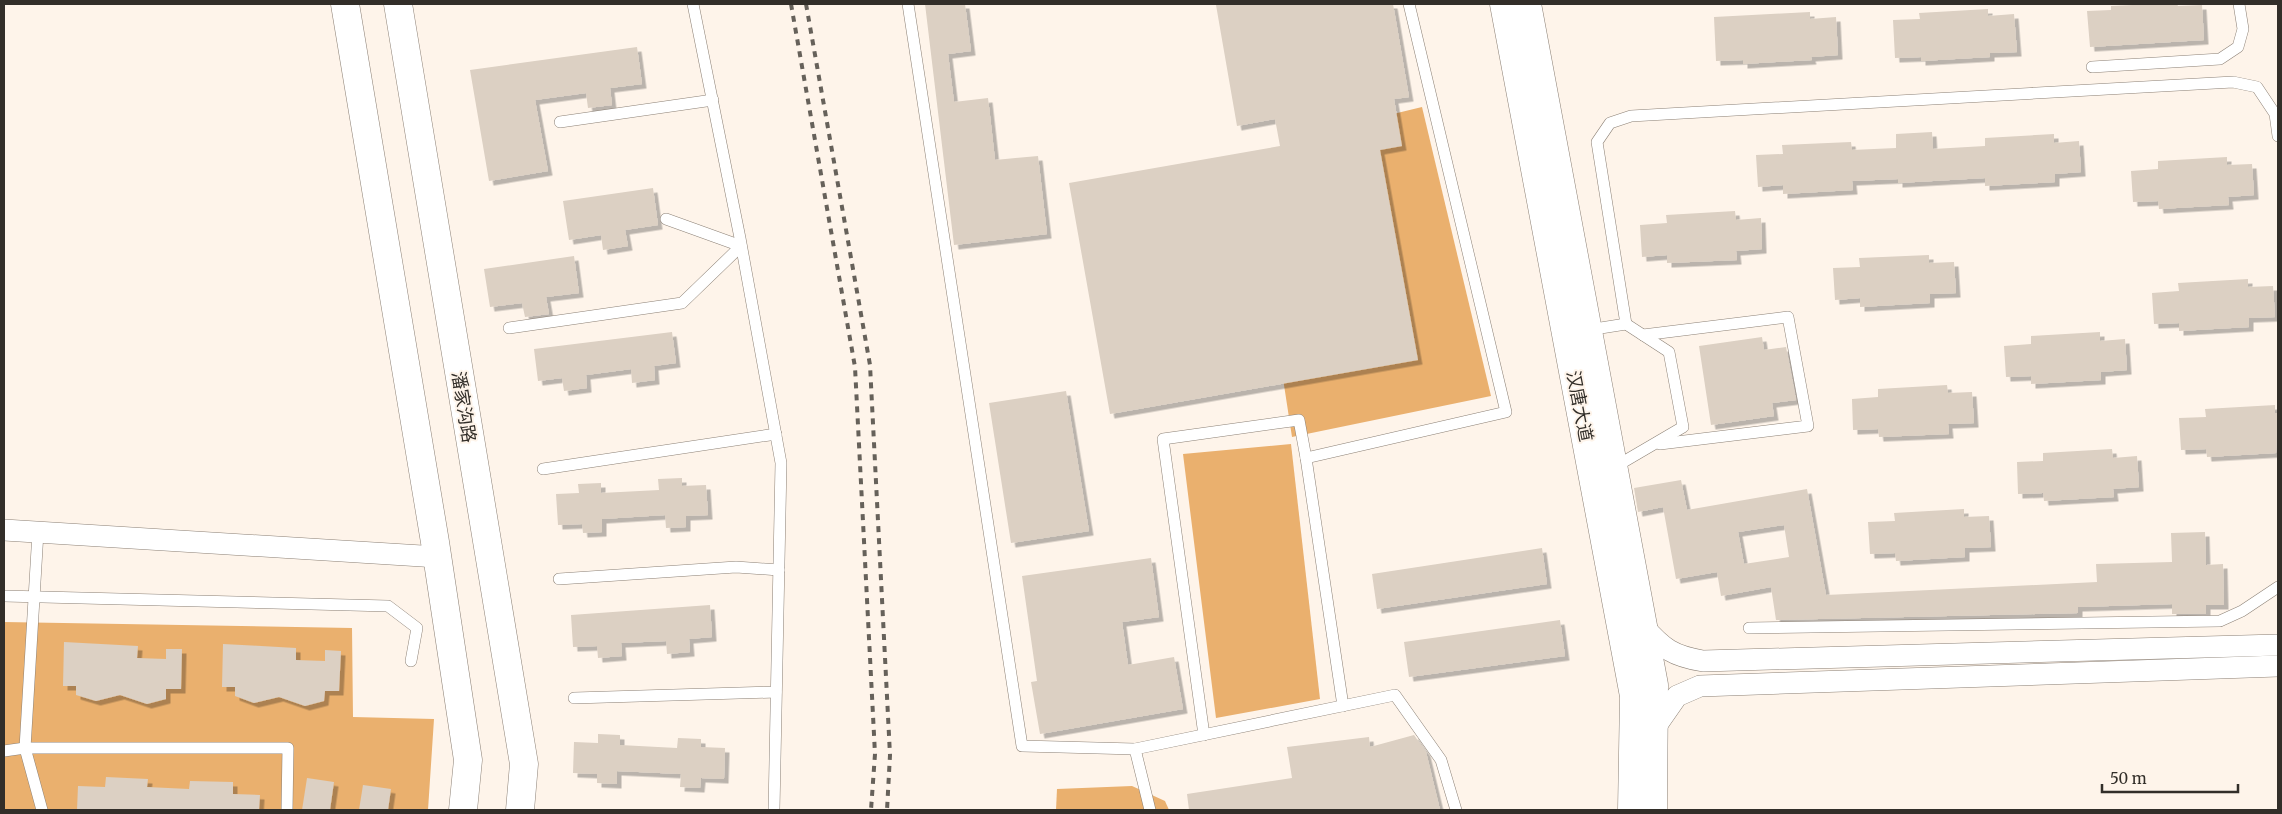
<svg xmlns="http://www.w3.org/2000/svg" width="2282" height="814" viewBox="0 0 2282 814" font-family="Merriweather,'Noto Sans SC',serif">
	<style>
		.forest { fill: #eab06e }
		.building { fill: #dcd0c3; fill-rule: evenodd; filter: url(#shadow) }
		.lines { fill: none; stroke-linecap: round; stroke-linejoin: round }
		.service-casing { stroke: #8c8176; stroke-width: 12 }
		.minor-casing { stroke: #8c8176; stroke-width: 22 }
		.tertiary-casing { stroke: #8c8176; stroke-width: 29 }
		.secondary-casing { stroke: #8c8176; stroke-width: 29 }
		.service { stroke: #fff; stroke-width: 11 }
		.minor { stroke: #fff; stroke-width: 21 }
		.tertiary { stroke: #fff; stroke-width: 28 }
		.secondary { stroke: #fff; stroke-width: 28 }
		.rail { stroke: #66615a; stroke-width: 4; stroke-dasharray: 6 6; stroke-linecap: butt }
		.labels { text-anchor: middle; dominant-baseline: central; stroke-width: 4; stroke-linejoin: round; paint-order: stroke }
		.street-label { font-size: 18px; fill: #322e29; stroke: #fef4ea }
	</style>
	<defs>
		<filter id="shadow"><feDropShadow dx="4.5" dy="4.5" stdDeviation="0" flood-color="#0004"/></filter>
	</defs>
	<rect width="100%" height="100%" fill="#fef4ea"/>
	<!-- forest -->
	<g class="forest">
		<polygon points="1422,107 1491,396 1292,437 1282,372 1352,124"/>
		<polygon points="1291,444 1320,699 1216,718 1183,454"/>
		<polygon points="4,622 352,628 353,717 434,719 428,810 4,810"/>
		<polygon points="1132,786 1165,801 1169,810 1056,810 1057,789"/>
	</g>
	<!-- building -->
	<g class="building">
		<polygon points="925,4 965,4 971,51 948,54 954,102 988,98 995,160 1038,156 1047,234 954,245"/>
		<polygon points="1224,4 1393,4 1409,97 1394,99 1402,146 1380,150 1418,360 1110,414 1069,183 1280,146 1275,119 1237,126 1216,5"/>
		<polygon points="2154,4 2177,4 2178,6 2202,5 2204,40 2090,47 2087,11 2111,10 2111,6"/>
		<polygon points="1988,9 1988,16 2014,14 2017,52 1990,53 1990,57 1921,61 1921,57 1895,58 1893,20 1920,19 1919,13"/>
		<polygon points="1810,12 1810,19 1836,17 1838,55 1811,57 1812,60 1743,64 1743,60 1716,61 1714,17"/>
		<polygon points="637,47 642,84 610,88 612,105 588,108 586,93 535,100 548,171 489,181 470,70"/>
		<polygon points="1932,132 1933,149 1985,146 1985,138 2054,134 2054,143 2079,141 2081,172 2055,174 2055,182 1985,186 1985,178 1898,183 1898,179 1852,181 1853,190 1783,194 1783,185 1758,187 1756,155 1783,154 1782,145 1851,142 1852,150 1896,148 1896,134"/>
		<polygon points="2227,157 2227,165 2252,164 2254,195 2228,197 2229,205 2159,209 2158,201 2133,202 2131,171 2158,169 2158,161"/>
		<polygon points="653,188 658,225 625,230 628,246 603,250 601,235 569,240 563,201"/>
		<polygon points="1735,211 1736,220 1761,218 1762,249 1736,251 1737,260 1667,263 1667,255 1642,257 1640,225 1667,223 1666,215"/>
		<polygon points="1929,255 1929,263 1954,262 1956,293 1930,294 1930,303 1860,307 1860,298 1835,300 1833,268 1860,267 1859,258"/>
		<polygon points="574,256 579,293 546,297 549,314 525,317 522,303 490,307 484,269"/>
		<polygon points="2248,279 2248,287 2273,286 2275,317 2249,318 2249,327 2179,331 2179,323 2154,324 2152,293 2179,291 2178,283"/>
		<polygon points="672,332 676,363 654,366 655,380 632,383 631,369 586,375 587,388 564,391 562,378 538,381 534,349"/>
		<polygon points="2100,332 2100,341 2125,339 2127,370 2101,372 2101,380 2031,384 2031,376 2006,377 2004,346 2031,344 2031,336"/>
		<polygon points="1762,337 1764,350 1786,347 1796,400 1772,403 1774,416 1711,425 1699,346"/>
		<polygon points="1947,385 1948,393 1972,392 1974,423 1948,424 1949,434 1879,437 1878,429 1853,430 1852,399 1878,397 1878,389"/>
		<polygon points="1066,391 1089,531 1011,543 989,403"/>
		<polygon points="2275,405 2275,413 2278,413 2276,453 2207,457 2206,449 2181,450 2179,418 2206,417 2205,409"/>
		<polygon points="2112,449 2113,458 2137,456 2139,487 2113,489 2114,497 2044,501 2043,493 2018,494 2017,462 2043,461 2043,453"/>
		<polygon points="682,478 682,486 706,485 708,515 686,516 686,527 666,528 665,515 602,519 602,532 583,533 582,524 558,525 556,494 579,493 578,484 601,483 601,493 659,490 658,479"/>
		<path d="M1681 480 1687 510 1807 489 1826 595 2097 582 2096 564 2172 562 2171 533 2205 532 2206 565 2223 564 2224 605H2206V614H2172V604L2078 607V613L1776 620 1771 587 1721 596 1717 572 1676 579 1663 507 1638 512 1634 488ZM1784 525 1789 557 1744 564 1738 532Z"/>
		<polygon points="1964,509 1964,517 1989,516 1991,547 1965,548 1965,557 1896,561 1895,553 1870,554 1868,522 1895,521 1894,513"/>
		<polygon points="1542,548 1547,584 1377,609 1372,574"/>
		<polygon points="1151,558 1159,617 1122,622 1128,665 1174,657 1183,709 1040,734 1031,682 1037,681 1022,576"/>
		<polygon points="710,605 712,637 689,639 690,652 667,654 666,641 621,643 622,656 598,658 597,646 573,647 571,615"/>
		<polygon points="1560,620 1565,656 1409,677 1404,642"/>
		<polygon points="64,642 138,646 137,658 166,659 166,649 182,649 181,689 166,689 166,699 147,704 120,695 96,701 76,695 76,686 63,686"/>
		<polygon points="223,644 296,648 296,660 325,661 325,650 341,651 339,691 325,691 324,701 305,706 279,697 254,703 235,696 235,687 222,687"/>
		<polygon points="598,734 620,735 620,745 677,748 678,738 701,739 701,747 725,748 724,779 701,778 700,788 680,787 681,774 617,771 617,784 597,783 597,774 573,773 574,742 598,743"/>
		<polygon points="1414,735 1426,752 1440,810 1189,810 1187,794 1292,778 1287,747 1369,737 1370,747"/>
		<polygon points="106,777 148,779 147,787 189,789 190,781 233,782 233,794 260,795 259,810 77,810 78,786 105,787"/>
		<polygon points="307,778 334,782 330,810 302,810"/>
		<polygon points="363,785 391,789 388,810 359,810"/>
	</g>
	<g class="lines">
		<defs>
			<g id="service">
				<polyline points="693,4 740,238 781,463 774,810"/>
				<polyline points="908,4 1022,746 1135,749 1395,695 1441,760 1456,810"/>
				<polyline points="2092,67 2220,59 2238,47 2243,29 2239,4"/>
				<polyline points="560,122 713,100"/>
				<polyline points="509,328 682,303 741,246 666,219"/>
				<polyline points="1588,330 1626,324"/>
				<polyline points="1643,335 1788,317 1808,426 1660,444"/>
				<polyline points="1613,468 1683,427 1669,352 1626,324 1597,142 1610,123 1631,116 2233,82 2257,87 2275,114 2278,136"/>
				<polyline points="543,469 776,434"/>
				<polyline points="38,532 25,748 42,810"/>
				<polyline points="559,579 736,567 779,570"/>
				<polyline points="4,596 388,606 417,628 411,661"/>
				<polyline points="1749,628 2220,621 2242,611 2278,587"/>
				<polyline points="574,698 776,692"/>
				<polyline points="1343,706 1306,458 1506,412 1409,4"/>
				<polyline points="1204,735 1163,439 1299,420 1306,458"/>
				<polyline points="1135,749 1150,810"/>
				<polyline points="4,751 25,748 288,748 287,810"/>
			</g>
			<g id="minor">
				<polyline points="4,530 438,557"/>
				<path d="M1643 626C1663 649 1673 656 1703 661L2278 645"/>
				<polyline points="1654,729 1677,696 1700,686 2278,666"/>
			</g>
			<g id="tertiary">
				<polyline points="345,4 435,542 468,760 463,810"/>
				<polyline points="398,4 524,764 520,810"/>
			</g>
			<g id="secondary">
				<polyline points="1504,4 1634,696 1632,810"/>
				<polyline points="1527,4 1654,685 1653,810"/>
			</g>
		</defs>
		<!-- service casing -->
		<use href="#service" class="service-casing"/>
		<!-- minor casing -->
		<use href="#minor" class="minor-casing"/>
		<!-- tertiary casing -->
		<use href="#tertiary" class="tertiary-casing"/>
		<!-- secondary casing -->
		<use href="#secondary" class="secondary-casing"/>
		<!-- service -->
		<use href="#service" class="service"/>
		<!-- minor -->
		<use href="#minor" class="minor"/>
		<!-- tertiary -->
		<use href="#tertiary" class="tertiary"/>
		<!-- secondary -->
		<use href="#secondary" class="secondary"/>
		<!-- rail -->
		<g class="rail">
			<polyline points="791,4 855,367 875,754 871,810"/>
			<polyline points="806,4 870,365 890,755 887,810"/>
		</g>
	</g>
	<g class="labels">
		<!-- street labels -->
		<g class="street-label">
			<text transform="translate(1580 406) rotate(79)">汉唐大道</text>
			<text transform="translate(464 407) rotate(81)">潘家沟路</text>
		</g>
	</g>
	<!-- border -->
	<rect width="2282" height="814" fill="none" stroke="#322e29" stroke-width="10"/>
	<!-- scale -->
	<path d="M2102 784v8h136v-8" fill="none" stroke="#322e29" stroke-width="2.5"/>
	<text x="2110" y="784" font-size="15" fill="#322e29" stroke="#fef4ea" stroke-width="4" paint-order="stroke">50 m</text>
</svg>
